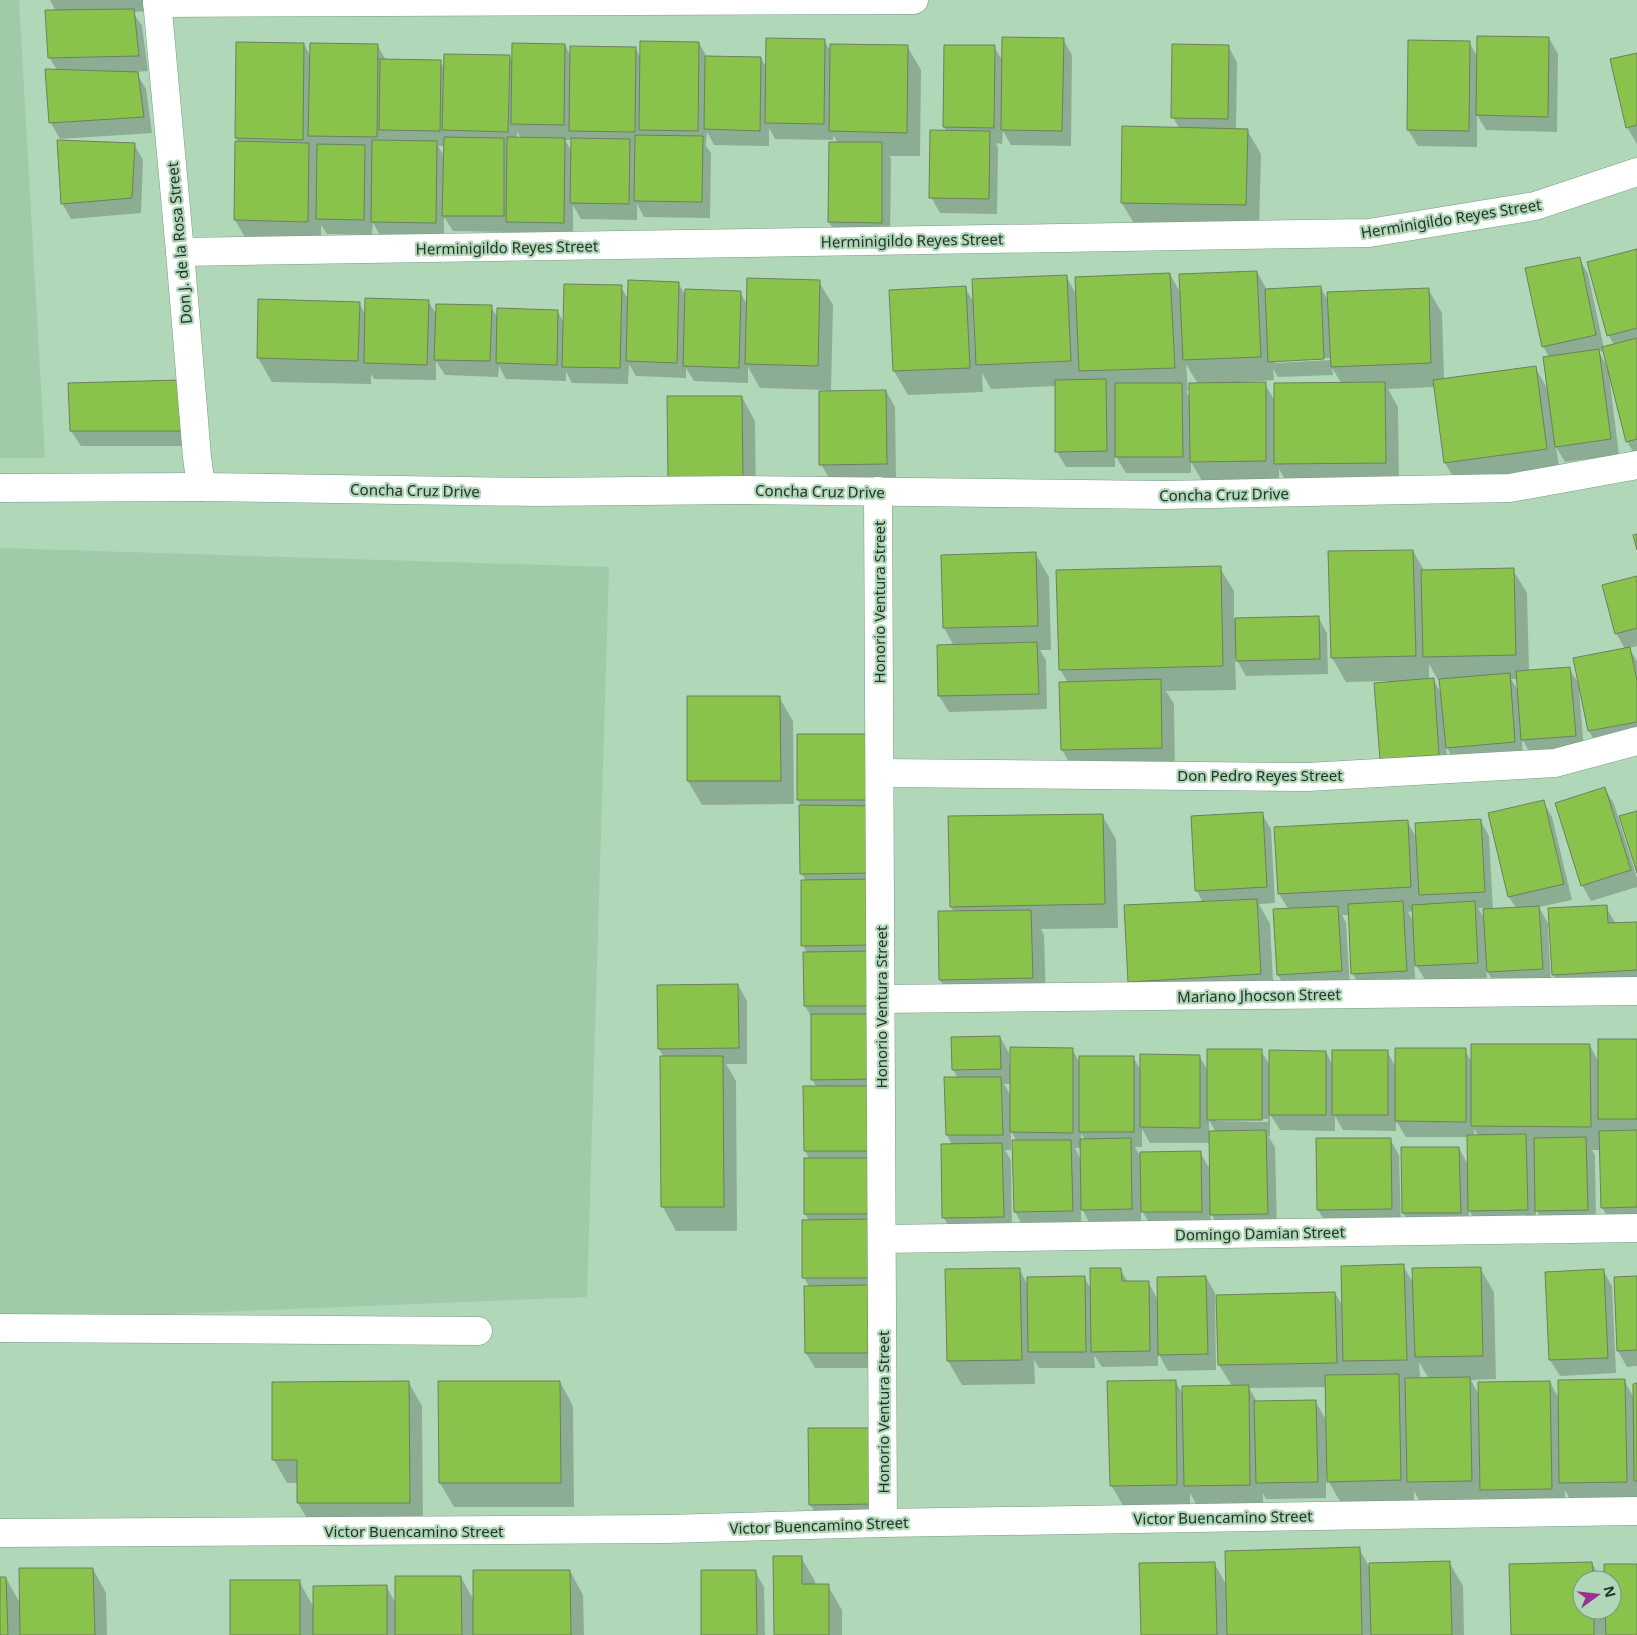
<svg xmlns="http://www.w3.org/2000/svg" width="1637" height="1635" viewBox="0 0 1637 1635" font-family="'Noto Sans',sans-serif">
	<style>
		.built { fill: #a0cba9 }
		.shadow { fill: #0003; fill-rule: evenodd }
		.building { fill: #89c34b; stroke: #6d805d }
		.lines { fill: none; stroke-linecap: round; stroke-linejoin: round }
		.minor-casing { stroke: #789b80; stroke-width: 29 }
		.minor { stroke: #fff; stroke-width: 28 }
		.labels { text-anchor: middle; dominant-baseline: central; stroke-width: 4.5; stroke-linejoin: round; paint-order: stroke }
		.street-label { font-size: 15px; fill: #253328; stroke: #b1d7b9 }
	</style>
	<rect width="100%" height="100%" fill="#b1d7b9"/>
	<!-- built -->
	<g class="built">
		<polygon points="0,0 19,0 45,458 0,458"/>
		<polygon points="0,548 609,567 587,1297 0,1321"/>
	</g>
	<!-- shadow -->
	<g class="shadow">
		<polygon points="50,0 145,0 147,11 133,12 142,26 148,71 136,72 146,89 152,133 60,139 51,123 57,70 49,57 56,11"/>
		<polygon points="1549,38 1558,54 1557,132 1486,130 1477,115 1477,147 1418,146 1408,130 1469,42 1478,58"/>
		<polygon points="1063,39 1072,55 1071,146 1011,145 1003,131 1002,144 996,143 998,148 997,214 940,213 931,197 947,132 944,127 994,47 1003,61"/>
		<path d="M824 40 831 52 907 46 921 70 920 156H889L891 159 890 239 838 237 829 222 838 143 833 135V140L775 139 769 128V146L714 145 707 132 706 146 711 153 710 218 644 217 637 204V220L581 219 573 205V239L516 238 513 232 453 231 444 217V238L381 237 373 223 372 235 327 234 321 225V245L249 244 235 220 236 143H239L236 138 237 43 304 44 311 57 377 45 386 60 440 61 445 70 509 56 513 63 565 45 571 57 635 48 641 58 699 43 707 57 761 58 767 69ZM517 132 521 138H517ZM565 140H573V153ZM438 146H445V157Z"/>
		<polygon points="1228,46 1237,62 1236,130 1247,130 1261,154 1259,229 1136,227 1122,203 1124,127 1179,128 1173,117"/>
		<polygon points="1637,54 1637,144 1627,127"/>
		<polygon points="134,144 143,160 141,213 71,219 62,203"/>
		<path d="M1637 250V459L1627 441 1611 375H1609L1619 455 1565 462 1556 447 1560 473 1459 487 1445 463 1435 387 1388 389 1398 407 1399 487H1289L1279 469V485L1205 486 1191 462V473H1126L1115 455V467H1066L1057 452 1056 386 991 389 982 373 983 392 908 395 894 371 890 291 965 288 975 304 1066 276 1077 296 1170 274 1181 294 1257 272 1267 290 1321 288 1329 302 1428 289 1442 313 1444 379 1535 367 1548 390 1549 357 1543 346 1579 258 1588 274 1604 348 1614 345 1609 336 1589 263ZM1604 350 1607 366 1599 352ZM1330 358 1331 360 1275 363V360ZM1186 364 1198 384 1190 399 1186 391H1188ZM1332 368 1342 384 1275 401 1265 384H1243V382L1274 380 1273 369 1278 377 1333 375Z"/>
		<polygon points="819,282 833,305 831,392 886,391 895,407 896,480 830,480 821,464 827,390 760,388 748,367 748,383 694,381 686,368 686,378 636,376 629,364 628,384 572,383 566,371 566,381 506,379 499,366 498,377 445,375 436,361 436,380 374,379 371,374 371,384 272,382 258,358 359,303 366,316 428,301 437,315 491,307 498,318 558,312 564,323 621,287 628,299 678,283 686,296 740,292 748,306"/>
		<polygon points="180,382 192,446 81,446 71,431"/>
		<polygon points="742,397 755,421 756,504 683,505 669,481"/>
		<path d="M1413 551 1425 572 1513 570 1527 593 1529 671 1569 668 1580 686 1625 649 1616 633 1637 577V646L1629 648 1637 661V739L1598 747 1589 731 1581 689H1579L1584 751 1532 756 1522 739 1523 758 1456 764 1446 746 1448 770 1391 775 1381 759 1387 681 1346 682 1332 658ZM1429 664 1438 680H1441L1442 695 1433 679H1429ZM1511 679H1518L1519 692Z"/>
		<polygon points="1035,553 1049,577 1051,650 1040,650 1046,660 1047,709 949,712 939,696 954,646 944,628"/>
		<polygon points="1220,568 1234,591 1234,619 1318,617 1327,633 1328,674 1246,676 1235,657 1236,690 1166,691 1174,704 1175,771 1076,774 1062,750 1060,683 1068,683 1060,669"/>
		<polygon points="688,697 779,697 793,721 794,804 702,805 688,781"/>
		<polygon points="872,735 876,1368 815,1368 806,1353 809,1287 804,1277 809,1221 805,1214 810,1160 805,1151 817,1088 812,1079 812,1018 805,1006 807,953 803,945 806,881 801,873 802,807 798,800"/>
		<polygon points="1605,789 1614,804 1637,878 1637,887 1591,901 1582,885"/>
		<path d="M1543 801 1552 817 1572 900 1539 907 1550 927H1548L1551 985 1497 988 1486 969 1487 978 1426 981 1414 962 1416 987 1362 990 1353 974 1349 915H1342L1346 923 1350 987 1287 991 1278 975 1289 910 1279 894 1407 821 1417 839 1480 820 1489 836 1493 910 1516 908 1509 897ZM1478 908H1484L1485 920ZM1413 911 1414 922 1408 912Z"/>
		<polygon points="1262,814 1271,829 1275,903 1259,904 1270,924 1274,998 1143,1005 1129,982 1203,903 1197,891"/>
		<polygon points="1102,815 1116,839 1118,928 1041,929 1044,935 1046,1002 954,1004 940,980 954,912 951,907"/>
		<polygon points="1606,907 1616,924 1637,923 1637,995 1567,998 1553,974"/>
		<polygon points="738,985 747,1001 747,1064 726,1064 736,1081 737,1231 676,1231 663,1207 662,1057 664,1057 659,1049"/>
		<path d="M1000 1037 1009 1053V1063L1072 1049 1080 1063 1133 1057 1142 1072 1199 1056 1209 1072 1261 1051 1271 1067 1326 1052 1333 1066 1387 1051 1396 1068 1465 1050 1472 1063 1590 1046 1599 1062 1637 1040V1223H1611L1602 1207 1601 1150H1592L1595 1155 1596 1225 1545 1226 1536 1209V1226L1478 1227 1469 1210V1228L1412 1229 1403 1213 1459 1148 1468 1165V1137H1406L1396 1121V1131L1343 1130 1335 1116V1131L1280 1130 1270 1114V1136H1268L1275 1147 1277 1229 1221 1230 1210 1212 1211 1227 1152 1228 1141 1209V1225L1091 1226 1081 1207V1227L1024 1228 1015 1212 1017 1142 1011 1131V1150H1005L1011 1160 1012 1233 953 1234 944 1218 952 1145 947 1135 945 1079 958 1078 953 1070ZM1004 1084H1011V1096ZM1216 1119H1268V1122L1216 1121ZM1209 1120 1216 1132H1209ZM1142 1129 1150 1143H1210L1211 1171 1200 1152 1142 1159 1135 1147H1142ZM1474 1129 1478 1136H1474ZM1081 1133 1085 1140H1081ZM1075 1148H1081V1160Z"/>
		<polygon points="1390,1139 1399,1155 1401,1225 1328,1226 1318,1210"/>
		<path d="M1403 1266 1414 1284 1480 1268 1494 1292 1496 1379 1471 1380 1479 1395 1550 1382 1559 1399 1624 1380 1634 1398 1637 1385V1506L1574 1507 1565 1490V1513L1495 1514 1485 1497V1505L1422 1506 1414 1491V1504L1342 1505 1326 1477V1498L1266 1499 1263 1493V1508L1199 1509 1190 1493V1508L1125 1509 1111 1485 1175 1381 1184 1396 1232 1386 1219 1365 1218 1296 1335 1293 1344 1308ZM1419 1362 1429 1379H1420ZM1326 1387 1327 1421 1315 1401 1257 1402 1249 1388Z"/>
		<polygon points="1019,1269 1028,1285 1084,1277 1091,1289 1120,1269 1128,1282 1148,1282 1158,1300 1206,1277 1215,1293 1216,1370 1168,1371 1158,1353 1158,1366 1102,1367 1094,1355 1095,1368 1039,1368 1034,1360 1035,1384 962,1385 948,1361"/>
		<polygon points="1603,1270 1612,1286 1616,1373 1560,1376 1550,1360"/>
		<polygon points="1637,1277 1637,1366 1627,1367 1618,1351"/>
		<polygon points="560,1382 573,1406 574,1507 454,1507 440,1483 439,1383"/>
		<polygon points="409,1383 422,1406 423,1526 312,1527 298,1503 298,1483 287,1483 274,1460"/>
		<polygon points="809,1430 884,1520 819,1520 810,1504"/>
		<polygon points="1359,1549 1370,1568 1449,1562 1463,1586 1464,1635 1142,1635 1214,1563 1227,1586"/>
		<polygon points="801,1557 815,1581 815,1586 828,1586 842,1610 842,1635 775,1635"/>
		<polygon points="1592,1563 1601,1580 1582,1580 1582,1610 1612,1610 1612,1580 1606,1580 1637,1565 1637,1635 1512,1635"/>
		<polygon points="93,1569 106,1593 107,1635 0,1635 0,1578 6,1578 21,1605"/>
		<polygon points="570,1571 583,1595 584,1635 232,1635 299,1581 314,1608 386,1586 396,1604 461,1577 474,1601"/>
		<polygon points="755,1571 764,1587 765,1635 702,1635"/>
	</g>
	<!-- building -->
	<g class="building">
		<polygon points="134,9 139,56 48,58 45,10"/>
		<polygon points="1477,36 1549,37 1548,117 1476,115"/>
		<polygon points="1002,37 1064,38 1062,131 1001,130"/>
		<polygon points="766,38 825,39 824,124 765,123"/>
		<polygon points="1408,40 1470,41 1469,131 1407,130"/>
		<polygon points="640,41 699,42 698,131 639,130"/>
		<polygon points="236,42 304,43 303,140 235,138"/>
		<polygon points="310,43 378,44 377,137 308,136"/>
		<polygon points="512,43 565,44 564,125 511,124"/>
		<polygon points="830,44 908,45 907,133 829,131"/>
		<polygon points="1172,44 1229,45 1228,119 1171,118"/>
		<polygon points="944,45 995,45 994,128 943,127"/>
		<polygon points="570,46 636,47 635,132 569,131"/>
		<polygon points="1637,53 1637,125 1626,128 1610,59"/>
		<polygon points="444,54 510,55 508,132 442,130"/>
		<polygon points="705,56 761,57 760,131 704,129"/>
		<polygon points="380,59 441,60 440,131 379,130"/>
		<polygon points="45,69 138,72 144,117 49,123"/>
		<polygon points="1122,126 1248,129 1246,205 1121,203"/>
		<polygon points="930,130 990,131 989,199 929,198"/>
		<polygon points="635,135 703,136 702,202 634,201"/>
		<polygon points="444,137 504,138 504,216 442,216"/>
		<polygon points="507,137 565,138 564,223 506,222"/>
		<polygon points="571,138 630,139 629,204 570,203"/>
		<polygon points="57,140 135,143 132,198 61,204"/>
		<polygon points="372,140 437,141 436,223 371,222"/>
		<polygon points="235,141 309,143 308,222 234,220"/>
		<polygon points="829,142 882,142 882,223 828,222"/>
		<polygon points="317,144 365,145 364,220 316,219"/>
		<polygon points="1637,249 1637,328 1607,336 1587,262"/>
		<polygon points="1580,257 1596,335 1542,347 1525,268"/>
		<polygon points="1257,271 1261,357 1183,360 1179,274"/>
		<polygon points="1170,273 1175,368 1079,371 1075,277"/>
		<polygon points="1067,275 1071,361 976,365 972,279"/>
		<polygon points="747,278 820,280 818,366 745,364"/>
		<polygon points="628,280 679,282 677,363 626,361"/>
		<polygon points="564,284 622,285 620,368 562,367"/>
		<polygon points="966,286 970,368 893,371 889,290"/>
		<polygon points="1321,286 1324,359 1268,362 1265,289"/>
		<polygon points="1429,288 1431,363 1331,367 1327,292"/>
		<polygon points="685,289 741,291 739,368 683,366"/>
		<polygon points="365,298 429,300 427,365 364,363"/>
		<polygon points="258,299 360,302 358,361 257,358"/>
		<polygon points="436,304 492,305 490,361 434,360"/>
		<polygon points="497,308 558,310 557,365 496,363"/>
		<polygon points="1637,338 1637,439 1626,442 1602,347"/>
		<polygon points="1599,349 1611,439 1555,447 1543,357"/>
		<polygon points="1536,366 1547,449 1444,463 1433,380"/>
		<polygon points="1106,379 1107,451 1055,452 1055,380"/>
		<polygon points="181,380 184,431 70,431 68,383"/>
		<polygon points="1266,382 1266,461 1190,462 1189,383"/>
		<polygon points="1385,382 1386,463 1274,464 1274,383"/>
		<polygon points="1115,383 1182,383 1183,457 1115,457"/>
		<polygon points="886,390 887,464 819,465 819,391"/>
		<polygon points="667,396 742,396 743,480 668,481"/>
		<polygon points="1637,534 1637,550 1633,535"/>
		<polygon points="1413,550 1416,656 1331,658 1328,551"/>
		<polygon points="1036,552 1038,626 943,628 941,555"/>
		<polygon points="1221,566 1223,666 1059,670 1056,570"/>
		<polygon points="1514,568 1516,655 1423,657 1421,570"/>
		<polygon points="1637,576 1637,628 1615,634 1602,585"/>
		<polygon points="1319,616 1320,659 1236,661 1235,618"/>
		<polygon points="1037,642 1039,694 938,696 937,645"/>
		<polygon points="1630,647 1637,681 1637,722 1588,731 1573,658"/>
		<polygon points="1570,667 1576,736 1521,740 1516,671"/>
		<polygon points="1510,673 1515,742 1446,748 1439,679"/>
		<polygon points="1434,678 1439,755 1380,759 1374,683"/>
		<polygon points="1161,679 1162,748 1061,750 1059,682"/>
		<polygon points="687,696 780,696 781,781 687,781"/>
		<polygon points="797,734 872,734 873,800 797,800"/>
		<polygon points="1605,787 1631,870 1581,886 1555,803"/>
		<polygon points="1544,800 1564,884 1508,897 1488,813"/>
		<polygon points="799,805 875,806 876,873 800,874"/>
		<polygon points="1637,811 1637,873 1619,816"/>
		<polygon points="1263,812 1267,887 1195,891 1191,816"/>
		<polygon points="1103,814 1105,904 950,907 948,816"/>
		<polygon points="1481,819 1485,892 1419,895 1415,823"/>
		<polygon points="1408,820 1411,887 1278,894 1274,827"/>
		<polygon points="874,879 874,945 801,946 801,880"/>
		<polygon points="1257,899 1261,974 1128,982 1124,905"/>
		<polygon points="1403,901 1407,971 1351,974 1348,904"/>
		<polygon points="1475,901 1478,963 1415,966 1412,905"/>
		<polygon points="1607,905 1608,923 1637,922 1637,970 1552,975 1548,908"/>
		<polygon points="1338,906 1342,971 1277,975 1273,909"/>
		<polygon points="1539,906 1543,969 1487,972 1483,909"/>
		<polygon points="1031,910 1033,978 939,980 938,911"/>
		<polygon points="872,951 872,1006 804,1006 803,952"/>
		<polygon points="738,984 739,1048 658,1049 657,985"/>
		<polygon points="811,1014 874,1014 874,1079 811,1080"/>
		<polygon points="1000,1036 1001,1069 952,1070 951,1037"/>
		<rect x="1598" y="1039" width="39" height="80"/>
		<polygon points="1471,1044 1590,1044 1591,1127 1471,1126"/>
		<polygon points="1010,1047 1073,1048 1073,1133 1010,1132"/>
		<polygon points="1395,1048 1466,1048 1466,1122 1395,1121"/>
		<rect x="1207" y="1049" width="55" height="71"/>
		<polygon points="1269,1050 1326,1051 1326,1115 1269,1115"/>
		<rect x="1332" y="1050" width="56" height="65"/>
		<polygon points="1140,1054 1200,1055 1200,1128 1140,1127"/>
		<polygon points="660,1056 723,1056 724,1207 661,1207"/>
		<rect x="1079" y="1056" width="55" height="76"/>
		<polygon points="944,1077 1001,1077 1003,1135 946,1135"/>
		<polygon points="803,1086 871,1086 871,1151 804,1151"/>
		<polygon points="1266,1130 1268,1214 1210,1215 1209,1131"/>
		<polygon points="1637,1130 1637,1207 1601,1208 1599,1131"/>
		<polygon points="1526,1134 1528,1210 1468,1211 1467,1135"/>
		<polygon points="1586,1137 1588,1210 1535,1211 1534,1138"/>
		<polygon points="1131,1138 1132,1209 1081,1210 1080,1139"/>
		<polygon points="1316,1138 1391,1138 1392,1209 1317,1210"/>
		<polygon points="1012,1140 1071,1140 1073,1211 1014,1212"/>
		<polygon points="1002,1143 1004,1217 942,1218 941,1144"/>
		<polygon points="1401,1147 1459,1147 1461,1213 1402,1213"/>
		<polygon points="1201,1151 1202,1212 1141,1212 1140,1152"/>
		<rect x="804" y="1158" width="67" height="56"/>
		<polygon points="872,1219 873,1278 802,1278 802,1220"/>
		<polygon points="1404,1264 1407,1360 1343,1361 1341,1266"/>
		<polygon points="1481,1267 1483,1356 1415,1357 1412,1268"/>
		<polygon points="1020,1268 1022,1360 947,1361 945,1269"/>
		<polygon points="1090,1268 1121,1268 1122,1281 1149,1281 1150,1351 1091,1352"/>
		<polygon points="1604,1269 1608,1358 1549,1360 1545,1272"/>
		<polygon points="1085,1276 1086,1352 1028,1352 1027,1277"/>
		<polygon points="1206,1276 1208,1354 1158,1355 1157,1277"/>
		<polygon points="1637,1276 1637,1350 1617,1351 1614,1277"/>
		<polygon points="868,1285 868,1353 805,1353 804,1286"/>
		<polygon points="1335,1292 1337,1363 1218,1365 1216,1295"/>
		<polygon points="1399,1374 1401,1480 1327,1482 1325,1375"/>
		<polygon points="1470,1377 1472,1481 1407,1482 1405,1378"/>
		<polygon points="1625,1379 1627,1482 1559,1483 1558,1380"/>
		<polygon points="1176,1380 1177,1485 1110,1486 1107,1381"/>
		<polygon points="409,1381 410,1503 297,1503 297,1460 272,1460 272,1382"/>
		<polygon points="438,1381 560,1381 561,1483 439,1483"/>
		<polygon points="1550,1381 1552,1489 1480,1490 1478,1382"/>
		<polygon points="1637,1383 1637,1481 1634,1481 1633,1384"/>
		<polygon points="1249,1385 1250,1485 1184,1486 1182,1386"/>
		<polygon points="1316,1400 1318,1482 1256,1483 1254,1401"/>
		<polygon points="808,1428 875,1428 875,1504 809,1505"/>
		<polygon points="1360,1547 1362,1635 1227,1635 1225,1551"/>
		<polygon points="773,1556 802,1556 802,1584 829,1584 829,1635 774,1635"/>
		<polygon points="1450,1561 1452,1635 1371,1635 1369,1563"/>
		<polygon points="1215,1562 1217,1635 1141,1635 1139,1563"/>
		<polygon points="1592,1562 1593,1580 1582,1580 1582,1610 1594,1610 1594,1635 1511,1635 1509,1564"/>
		<polygon points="1604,1564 1637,1564 1637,1635 1606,1635 1605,1610 1612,1610 1612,1580 1604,1580"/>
		<polygon points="19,1568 93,1568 95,1635 20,1635"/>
		<polygon points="473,1570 570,1570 571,1635 473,1635"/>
		<polygon points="701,1570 756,1570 757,1635 701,1635"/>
		<polygon points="395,1576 461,1576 462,1635 395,1635"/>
		<polygon points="0,1577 6,1577 8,1635 0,1635"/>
		<rect x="230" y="1580" width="70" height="55"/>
		<polygon points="387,1585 387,1635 313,1635 313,1586"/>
	</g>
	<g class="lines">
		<defs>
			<g id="minor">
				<polyline points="157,0 180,252 197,457 201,487"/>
				<polyline points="157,3 914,0"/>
				<polyline points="180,252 1369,233 1535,206 1637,172"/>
				<polyline points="0,488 201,487 534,492 744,490 1165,495 1510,488 1637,465"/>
				<polyline points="878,491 883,1523"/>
				<polyline points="880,773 1308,777 1555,763 1637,741"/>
				<polyline points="881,999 1637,991"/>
				<polyline points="883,1239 1637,1228"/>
				<polyline points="0,1328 478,1331"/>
				<polyline points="0,1533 667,1529 883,1523 1637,1511"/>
			</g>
		</defs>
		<!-- minor casing -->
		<use href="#minor" class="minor-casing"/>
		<!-- minor -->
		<use href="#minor" class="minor"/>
	</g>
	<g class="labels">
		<!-- street labels -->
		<g class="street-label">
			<text transform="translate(1451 218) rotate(-9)">Herminigildo Reyes Street</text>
			<text transform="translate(912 240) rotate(-1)">Herminigildo Reyes Street</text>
			<text transform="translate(179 243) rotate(-95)">Don J. de la Rosa Street</text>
			<text transform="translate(507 247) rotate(-1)">Herminigildo Reyes Street</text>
			<text transform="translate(415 490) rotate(1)">Concha Cruz Drive</text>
			<text transform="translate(820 491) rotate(1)">Concha Cruz Drive</text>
			<text transform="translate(1224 494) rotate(-1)">Concha Cruz Drive</text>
			<text transform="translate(879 602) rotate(-90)">Honorio Ventura Street</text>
			<text x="1260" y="775">Don Pedro Reyes Street</text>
			<text transform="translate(1259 995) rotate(-1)">Mariano Jhocson Street</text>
			<text transform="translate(881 1007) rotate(-90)">Honorio Ventura Street</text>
			<text transform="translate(1260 1233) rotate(-1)">Domingo Damian Street</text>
			<text transform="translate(883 1412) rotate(-90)">Honorio Ventura Street</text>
			<text transform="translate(1223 1517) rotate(-1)">Victor Buencamino Street</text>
			<text transform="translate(819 1525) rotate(-2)">Victor Buencamino Street</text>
			<text x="414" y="1531">Victor Buencamino Street</text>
		</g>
	</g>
	<!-- north arrow -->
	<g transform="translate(1597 1595) rotate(75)"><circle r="24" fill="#b1d7b9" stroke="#79957f"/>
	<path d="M0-4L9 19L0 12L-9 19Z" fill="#9b3193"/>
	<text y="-8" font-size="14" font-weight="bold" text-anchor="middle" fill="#253328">N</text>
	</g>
</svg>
